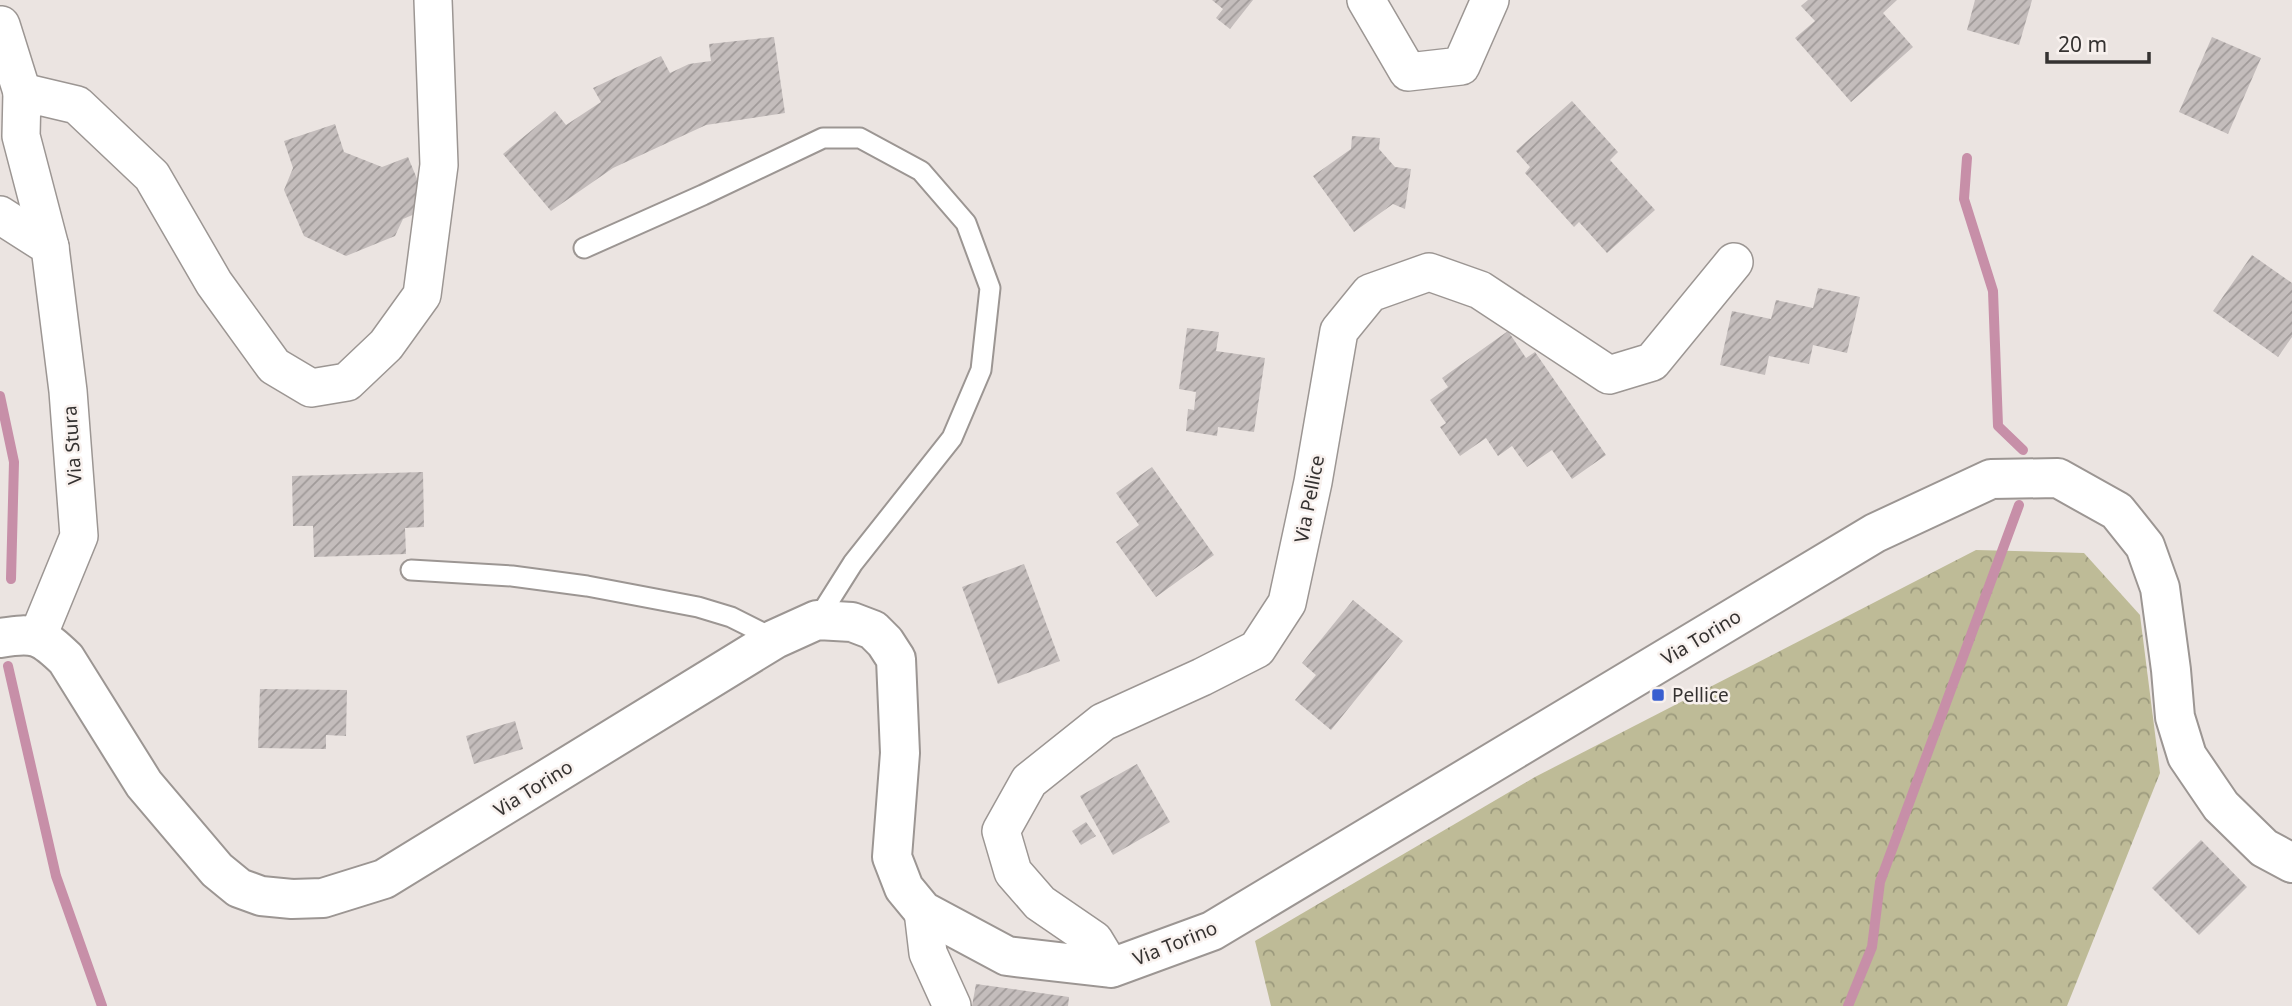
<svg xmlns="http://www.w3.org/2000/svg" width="2292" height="1006" viewBox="0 0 2292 1006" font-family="'Noto Sans',sans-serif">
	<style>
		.forest { fill: url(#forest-crowns) }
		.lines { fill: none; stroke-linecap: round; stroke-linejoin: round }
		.stream { stroke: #c78fa8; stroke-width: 10 }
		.building { fill: url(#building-hatch) }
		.lane-casing { stroke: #9c9693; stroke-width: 23 }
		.street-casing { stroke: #9c9693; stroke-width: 40 }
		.secondary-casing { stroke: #9c9693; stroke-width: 42 }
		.lane { stroke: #fff; stroke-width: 19 }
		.street { stroke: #fff; stroke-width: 37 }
		.secondary { stroke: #fff; stroke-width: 38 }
		.poi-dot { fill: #395fd0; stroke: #f8f1ee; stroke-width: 2.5 }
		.labels { text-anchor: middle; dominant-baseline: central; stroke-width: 5; stroke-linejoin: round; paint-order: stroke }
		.street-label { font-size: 19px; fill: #353231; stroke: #f8f1ee }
		.poi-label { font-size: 19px; fill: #353231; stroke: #f8f1ee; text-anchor: start }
	</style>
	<defs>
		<pattern id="forest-crowns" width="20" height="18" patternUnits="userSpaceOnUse" patternTransform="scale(1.75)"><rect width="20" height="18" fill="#bebb97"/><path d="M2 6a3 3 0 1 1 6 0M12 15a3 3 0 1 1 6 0" fill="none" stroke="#9b997c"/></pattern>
		<pattern id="building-hatch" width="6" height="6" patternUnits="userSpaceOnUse" patternTransform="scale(1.75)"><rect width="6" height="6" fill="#c4bdbc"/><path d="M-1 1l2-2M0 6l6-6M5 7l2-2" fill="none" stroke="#a09a99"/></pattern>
	</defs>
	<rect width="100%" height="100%" fill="#ebe4e1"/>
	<!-- forest -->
	<polygon class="forest" points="1976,550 2084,553 2140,615 2160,773 2067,1006 1271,1006 1255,941 1535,777"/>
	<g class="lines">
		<!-- stream -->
		<g class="stream">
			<polyline points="1967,158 1964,199 1993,291 1998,426 2023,450"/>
			<polyline points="0,396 14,462 11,579"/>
			<polyline points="8,666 56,876 102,1006"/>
			<polyline points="1848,1006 1872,947 1880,882 2019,505"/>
		</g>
	</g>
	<!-- building -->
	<g class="building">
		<polygon points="1212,0 1253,0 1230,29 1216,18 1223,9"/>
		<polygon points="1808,0 1897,0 1883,13 1913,47 1851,102 1795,38 1815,21 1801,6"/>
		<polygon points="1975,0 2032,0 2019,45 1967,30"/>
		<polygon points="774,37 785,113 706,125 613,168 551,211 503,154 555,111 566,125 601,102 593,88 661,56 670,73 689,64 711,61 709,44"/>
		<polygon points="2212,37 2261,58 2228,134 2179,112"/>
		<polygon points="1572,101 1618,152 1610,160 1655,210 1607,253 1579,222 1574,227 1525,173 1530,167 1516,151"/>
		<polygon points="335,124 344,152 382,167 408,157 429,208 403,219 395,236 346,256 304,236 284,190 293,168 284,141"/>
		<polygon points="1352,136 1380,138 1379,149 1395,167 1411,169 1405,209 1393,204 1354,232 1313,176 1351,149"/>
		<polygon points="2252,255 2292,283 2292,337 2278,357 2213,311"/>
		<polygon points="1818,288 1860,297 1847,353 1813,345 1809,364 1769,356 1765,375 1720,365 1732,311 1771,319 1776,300 1813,308"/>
		<polygon points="1187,328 1219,332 1216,351 1265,358 1254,432 1218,427 1217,436 1186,431 1188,409 1194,410 1196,392 1179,389"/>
		<polygon points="1508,331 1526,358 1535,352 1606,455 1572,479 1552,450 1527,467 1512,446 1498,456 1486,438 1460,456 1440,427 1446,423 1430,400 1448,387 1442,378"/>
		<polygon points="1152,467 1214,555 1156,597 1116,542 1139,525 1116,493"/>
		<polygon points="423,472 424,527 405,528 406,554 314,557 313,526 293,526 292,476"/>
		<polygon points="1024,564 1060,661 998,684 962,587"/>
		<polygon points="1353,600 1403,641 1331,730 1295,700 1316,675 1302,663"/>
		<polygon points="260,689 347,690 346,736 326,735 326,749 258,748"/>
		<polygon points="515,721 523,749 474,764 466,736"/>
		<polygon points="1137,764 1170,822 1113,855 1080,796"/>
		<polygon points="1086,822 1096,836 1081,845 1072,831"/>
		<polygon points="2201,840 2247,887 2199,935 2152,888"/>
		<polygon points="976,984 1069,997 1068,1006 972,1006"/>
	</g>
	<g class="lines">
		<defs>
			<g id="lane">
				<polyline points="584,248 703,195 823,138 860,138 921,171 966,223 990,288 981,370 952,438 853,563 817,620"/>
				<polyline points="411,570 512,576 587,586 698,607 731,617 775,639"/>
			</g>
			<g id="street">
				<polyline points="1366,0 1408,72 1461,66 1490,0"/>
				<polyline points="1,25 22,92"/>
				<polyline points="0,215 50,247 68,391 79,536 38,636"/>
				<polyline points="50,247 21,136 22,92 77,105 152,176 214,283 274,366 311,388 347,382 386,345 422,295 439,165 433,0"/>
				<polyline points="923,911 928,953 952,1006"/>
				<polyline points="1111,968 1094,940 1040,903 1013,872 1001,831 1029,781 1103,722 1202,677 1257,649 1287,603 1313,482 1339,331 1370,293 1429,272 1480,290 1609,375 1652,362 1734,262"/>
			</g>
			<path id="secondary" d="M0 638C35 632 41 635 66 659L144 784 217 870 239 888 261 896 292 899 323 898 384 879 775 639 817 620 852 622 873 630 885 642 896 659 900 753 892 857 904 888 923 911 1007 956 1111 968 1212 931 1875 533 1991 479 2058 478 2117 511 2145 546 2160 588 2171 670 2175 717 2187 756 2221 806 2264 848 2292 863"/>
		</defs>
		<!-- lane casing -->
		<use href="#lane" class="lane-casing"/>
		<!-- street casing -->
		<use href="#street" class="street-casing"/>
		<!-- secondary casing -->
		<use href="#secondary" class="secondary-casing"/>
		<!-- lane -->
		<use href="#lane" class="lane"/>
		<!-- street -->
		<use href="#street" class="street"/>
		<!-- secondary -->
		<use href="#secondary" class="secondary"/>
	</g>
	<!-- markers -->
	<rect class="poi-dot" x="1651" y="688" width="14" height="14" rx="3.5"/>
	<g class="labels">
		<!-- street labels -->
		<g class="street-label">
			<text transform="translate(72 445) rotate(-94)">Via Stura</text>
			<text transform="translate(1309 499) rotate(-79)">Via Pellice</text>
			<text transform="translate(1701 637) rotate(-31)">Via Torino</text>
			<text transform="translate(533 788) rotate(-32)">Via Torino</text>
			<text transform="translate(1175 943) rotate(-22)">Via Torino</text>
		</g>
		<!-- poi labels -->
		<g class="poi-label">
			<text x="1672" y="695">Pellice</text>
		</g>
	</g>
	<!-- scale -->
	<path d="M2047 52v10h102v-10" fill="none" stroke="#353231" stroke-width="3.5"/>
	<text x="2058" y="52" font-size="21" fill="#353231" stroke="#f8f1ee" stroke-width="5" paint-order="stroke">20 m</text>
</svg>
